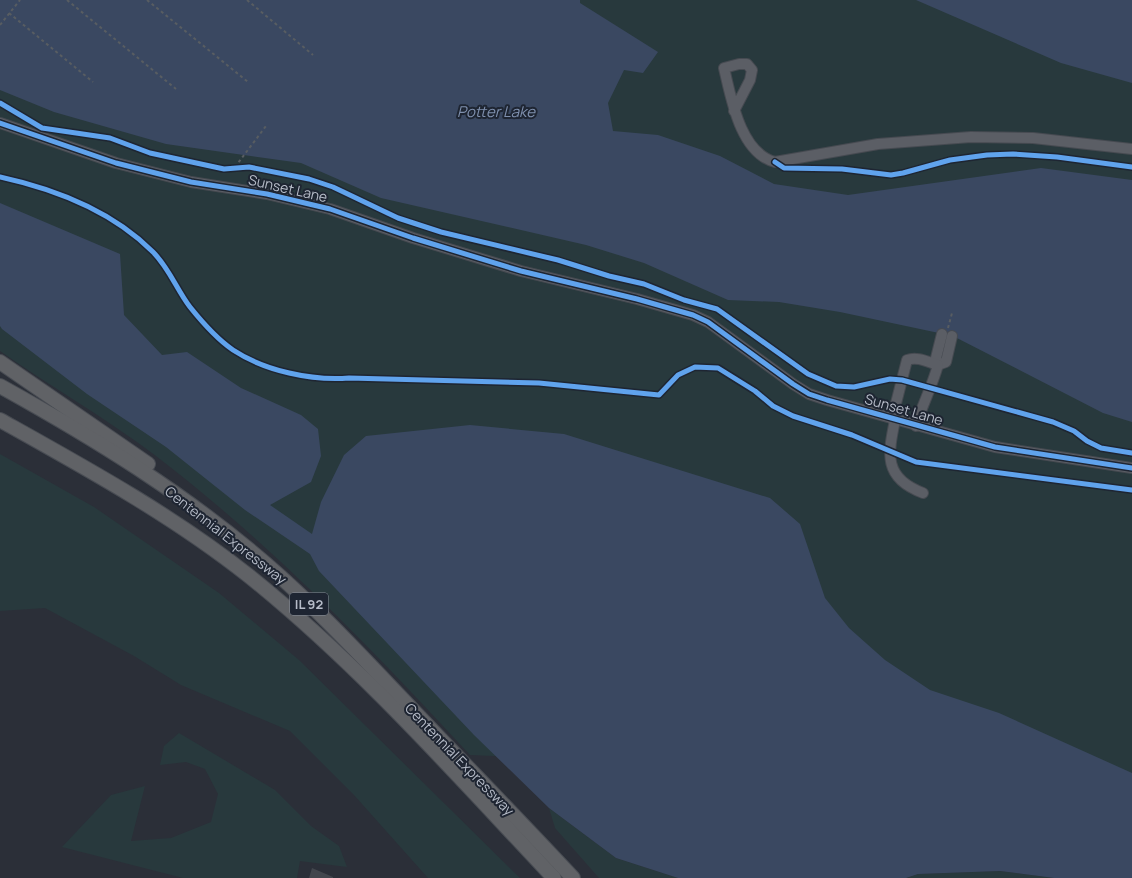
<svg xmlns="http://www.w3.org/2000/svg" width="1132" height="878" viewBox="0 0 1132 878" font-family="Manrope,sans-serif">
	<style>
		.green { fill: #28393d }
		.water { fill: #3a4861 }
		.building { fill: #42464d }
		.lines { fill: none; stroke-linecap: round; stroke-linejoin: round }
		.minor-casing { stroke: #464a51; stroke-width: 12 }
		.highway-casing { stroke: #484c53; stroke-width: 16 }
		.path { stroke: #585d62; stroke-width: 2; stroke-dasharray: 3 3; stroke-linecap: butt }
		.minor { stroke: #5b5e65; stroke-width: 10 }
		.highway { stroke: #606266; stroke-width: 14 }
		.cycleway-casing { stroke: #1e2532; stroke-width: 8 }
		.cycleway { stroke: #60a3ed; stroke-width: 5 }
		.labels { text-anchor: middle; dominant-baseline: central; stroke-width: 4; stroke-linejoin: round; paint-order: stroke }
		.shield { fill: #1e2532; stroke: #888f9b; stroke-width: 1 }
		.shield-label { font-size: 13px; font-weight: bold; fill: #b6bcc8 }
		.street-label { font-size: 14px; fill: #b6bcc8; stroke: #1e2532 }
		.water-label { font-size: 15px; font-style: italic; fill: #7f90ae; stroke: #1e2532 }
	</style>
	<rect width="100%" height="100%" fill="#2b2f38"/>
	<!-- green -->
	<g class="green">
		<path d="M0 0H1113L1132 7V873L844 771 470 755C372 649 271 544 156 456 106 418 51 387 0 351Z"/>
		<polygon points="0,454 94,507 219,593 299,660 520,878 428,878 354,795 290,731 181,685 134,656 45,608 0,611"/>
		<polygon points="179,733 275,790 311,826 339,846 347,867 300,861 297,878 183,878 62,847 111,795 145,786 131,841 171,838 211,822 218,794 205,769 186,762 160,765 164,746"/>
		<polygon points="549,808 616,858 678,878 599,878 555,828"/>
		<polygon points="1000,871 1054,878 906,878 918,874"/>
	</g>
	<!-- water -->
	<g class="water">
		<polygon points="0,0 580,0 580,3 658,52 643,73 624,70 608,103 613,131 658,135 720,156 774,184 848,195 1041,168 1132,180 1132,422 1103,413 953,336 840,312 779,302 728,300 644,263 586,245 381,198 301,163 166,144 54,112 0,90"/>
		<polygon points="916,0 1132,0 1132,83 1061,63"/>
		<polygon points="0,203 120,254 124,315 162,355 187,352 241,388 301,415 318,429 321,456 311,482 270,505 312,534 321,502 344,455 366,436 470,425 564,434 770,498 800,524 825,598 849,628 885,660 930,690 999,713 1132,773 1132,878 1054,878 1000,871 918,874 906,878 678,878 616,858 549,808 474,735 319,571 310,554 245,510 166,447 87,394 2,329 0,326"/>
	</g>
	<!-- building -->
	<polygon class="building" points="312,868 333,877 333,878 309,878"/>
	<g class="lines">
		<defs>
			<g id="minor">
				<path d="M734 111 750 80 752 70 747 64H739L724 68C731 97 740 153 775 162L878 144 971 137 1033 138 1132 149"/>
				<polyline points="0,123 116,163 191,182 267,194 330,209 413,238 521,271 637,299 693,315 708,322 793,384 809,394 827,400 995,447 1132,468"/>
				<polyline points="942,334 936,358 938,365 946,362 952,336"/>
				<path d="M892 419 907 360C917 356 928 362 938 365 932 387 922 405 916 426"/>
				<path d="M895 420C888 454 883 478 923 493"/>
			</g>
			<g id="highway">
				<polyline points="0,362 148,464"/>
				<path d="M0 386C94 438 185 494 266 564 317 608 363 658 410 707 464 764 519 820 573 878"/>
				<path d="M0 420C86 468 172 515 249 576 361 666 456 774 554 878"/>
			</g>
		</defs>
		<!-- minor casing -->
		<use href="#minor" class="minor-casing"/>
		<!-- highway casing -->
		<use href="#highway" class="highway-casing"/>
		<!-- path -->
		<g class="path">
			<polyline points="67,0 176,89"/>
			<polyline points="147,0 248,82"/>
			<polyline points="247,0 313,55"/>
			<polyline points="9,13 93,82"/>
			<polyline points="0,25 20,0"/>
			<polyline points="235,167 266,126"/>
			<polyline points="948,328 952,313"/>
		</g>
		<!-- minor -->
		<use href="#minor" class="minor"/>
		<!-- highway -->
		<use href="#highway" class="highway"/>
		<defs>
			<g id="cycleway">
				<polyline points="0,103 42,128 110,138 150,153 224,169 249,167 309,179 333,187 398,218 441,232 558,260 609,276 644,284 684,300 717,309 808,374 836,386 854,387 890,379 902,380 1053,422 1074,431 1087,441 1101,448 1132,453"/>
				<polyline points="0,123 116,163 191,182 267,194 330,209 413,238 521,271 637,299 693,315 708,322 793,384 809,394 827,400 995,447 1132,468"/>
				<polyline points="775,162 784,168 842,169 891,175 903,173 950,160 987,155 1013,154 1057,157 1132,167"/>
				<path d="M0 177C55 189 112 211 153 252 169 268 177 290 190 307 202 322 217 339 233 350 265 371 312 381 349 378L539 383 659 395 678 375 695 367 718 368 755 391 773 406 793 416 852 435 916 462 1132 490"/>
			</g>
		</defs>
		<!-- cycleway casing -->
		<use href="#cycleway" class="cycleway-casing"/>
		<!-- cycleway -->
		<use href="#cycleway" class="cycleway"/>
	</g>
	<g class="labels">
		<!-- shield labels -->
		<rect class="shield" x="290" y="593" width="38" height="22" rx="3"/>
		<g class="shield-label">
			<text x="309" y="604">IL 92</text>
		</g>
		<!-- street labels -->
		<g class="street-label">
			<text transform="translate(288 188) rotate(13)">Sunset Lane</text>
			<text transform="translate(904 409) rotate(16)">Sunset Lane</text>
			<text transform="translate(226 535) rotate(38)">Centennial Expressway</text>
			<text transform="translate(460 759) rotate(46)">Centennial Expressway</text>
		</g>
		<!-- water labels -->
		<g class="water-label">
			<text x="496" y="111">Potter Lake</text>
		</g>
	</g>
</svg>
